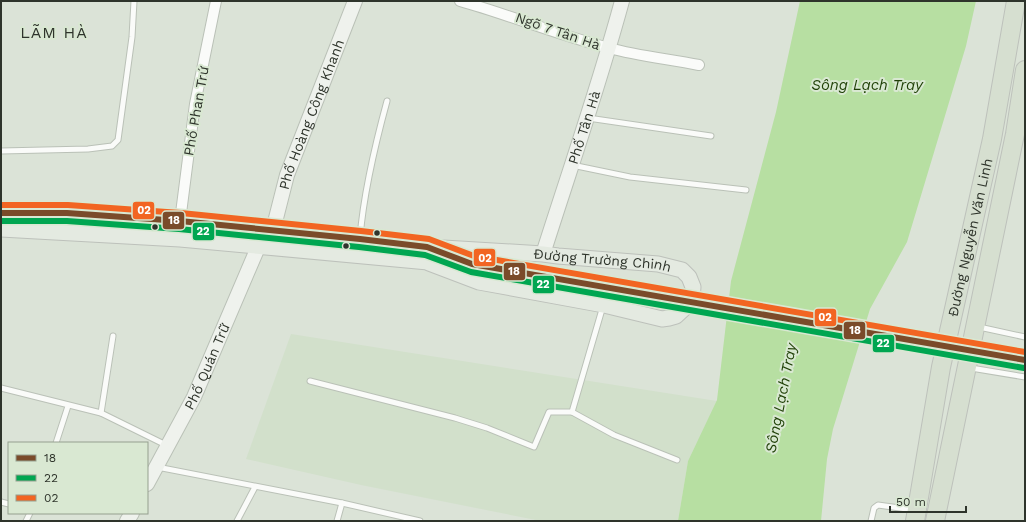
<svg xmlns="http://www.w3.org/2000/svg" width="1026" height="522" viewBox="0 0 1026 522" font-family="'Work Sans',sans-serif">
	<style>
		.built { fill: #d2e0cb }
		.water { fill: #b7dfa2 }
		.pier { fill: #dbe3d7 }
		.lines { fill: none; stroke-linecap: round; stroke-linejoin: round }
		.lane-casing { stroke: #bac1b7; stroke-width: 7 }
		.street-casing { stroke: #bac1b7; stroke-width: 12 }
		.secondary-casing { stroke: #bac1b7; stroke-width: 16 }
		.primary-casing { stroke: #bdc1bb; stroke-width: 17 }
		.highway-casing { stroke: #bdc1bb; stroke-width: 20 }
		.lane { stroke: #fafbf9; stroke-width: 5 }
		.street { stroke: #fafbf9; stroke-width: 10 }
		.secondary { stroke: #eff2ed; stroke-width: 14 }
		.primary { stroke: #e4eae1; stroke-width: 15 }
		.highway { stroke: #d6dfd0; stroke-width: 18 }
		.primary-bridge-casing { stroke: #bdc1bb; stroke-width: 17; stroke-linecap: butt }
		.primary-bridge { stroke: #e4eae1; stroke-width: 15 }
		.bus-1-casing { stroke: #d9e8d2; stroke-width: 9 }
		.bus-2-casing { stroke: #d9e8d2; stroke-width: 9 }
		.bus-3-casing { stroke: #d9e8d2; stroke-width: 9 }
		.bus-1 { stroke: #7a4b2a; stroke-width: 6 }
		.bus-2 { stroke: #00a651; stroke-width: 6 }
		.bus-3 { stroke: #f26522; stroke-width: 6 }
		.bus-dot { fill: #2e342b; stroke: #d9e8d2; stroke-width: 1.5 }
		.labels { text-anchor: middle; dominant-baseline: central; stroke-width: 4; stroke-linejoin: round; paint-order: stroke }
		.street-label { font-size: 14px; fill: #2e342b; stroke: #d9e8d2 }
		.water-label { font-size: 15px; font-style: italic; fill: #1e3f05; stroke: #d9e8d2 }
		.quarter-label { font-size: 16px; letter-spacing: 1px; fill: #2e342b; stroke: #d9e8d2 }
		.line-badge { stroke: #d9e8d2; stroke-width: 1.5 }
		.badge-label { font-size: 11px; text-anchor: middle; font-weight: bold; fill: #fff }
	</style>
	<rect width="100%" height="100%" fill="#dbe3d7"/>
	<!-- built -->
	<polygon class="built" points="291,334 717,401 688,461 678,521 541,521 361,485 246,459"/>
	<!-- water -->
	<polygon class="water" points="800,1 976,1 966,46 907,242 870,309 833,429 827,459 821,521 678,521 688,461 717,400 731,281 776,112"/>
	<!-- pier -->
	<polygon class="pier" points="727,297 868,321 862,341 725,316"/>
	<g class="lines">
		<defs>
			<g id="lane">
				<polyline points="588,118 711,136"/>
				<polyline points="1,151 88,149 112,146 118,140 132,37 134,1"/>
				<polyline points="572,165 630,177 746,190"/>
				<path d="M360 237C364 191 375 145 387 101"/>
				<polyline points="979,327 1025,337"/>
				<polyline points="971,368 1025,377"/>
				<polyline points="310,381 455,418 487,428 534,447 549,412 572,412 603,306"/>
				<polyline points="1,388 101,413 166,445"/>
				<polyline points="572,412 614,435 677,460"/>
				<polyline points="101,413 113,336"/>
				<polyline points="56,443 68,406"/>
				<polyline points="157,467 342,503 420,521"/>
				<polyline points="1,502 9,504"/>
				<polyline points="26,521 30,513"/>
				<polyline points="237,521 255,487"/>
				<polyline points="337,521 342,503"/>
				<polyline points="871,521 874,508 878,505 914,510"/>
			</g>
			<g id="street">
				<path d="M460 1C510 15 558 35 609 48 638 56 669 59 699 65"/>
				<polyline points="180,221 195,104 216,1"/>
			</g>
			<g id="secondary">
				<path id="s1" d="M273 230 287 175 355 1"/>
				<path id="s2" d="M543 254C570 169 599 86 622 1"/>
				<path id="s3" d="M147 484 194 397 259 245"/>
				<polyline points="127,521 132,513"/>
			</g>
			<g id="primary">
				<polyline points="1,213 67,213 180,221 360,239 427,247 472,264"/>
				<polyline points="1,229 180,239 439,263"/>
				<path id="s4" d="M427 247 543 254 558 256 658 264 682 270 689 277 693 287 692 299 689 304 676 316 669 318 662 319 604 305 479 282 429 263"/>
			</g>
			<g id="highway">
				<path id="s5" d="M915 521 941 367 992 139 1016 1"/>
				<polyline points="935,521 1015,134 1025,70"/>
			</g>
		</defs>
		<!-- lane casing -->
		<use href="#lane" class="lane-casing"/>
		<!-- street casing -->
		<use href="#street" class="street-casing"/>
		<!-- secondary casing -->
		<use href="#secondary" class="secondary-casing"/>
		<!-- primary casing -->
		<use href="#primary" class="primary-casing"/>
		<!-- highway casing -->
		<use href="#highway" class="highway-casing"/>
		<!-- lane -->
		<use href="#lane" class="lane"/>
		<!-- street -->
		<use href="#street" class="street"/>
		<!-- secondary -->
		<use href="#secondary" class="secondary"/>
		<!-- primary -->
		<use href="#primary" class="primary"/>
		<!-- highway -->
		<use href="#highway" class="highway"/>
		<defs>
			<polyline id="primary-bridge" points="472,264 1025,360"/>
		</defs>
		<!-- primary-bridge casing -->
		<use href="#primary-bridge" class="primary-bridge-casing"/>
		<!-- primary-bridge -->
		<use href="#primary-bridge" class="primary-bridge"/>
		<defs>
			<polyline id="bus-1" points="1,213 67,213 180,221 360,239 427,247 472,264 1025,360"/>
			<polyline id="bus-2" points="1,221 67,221 179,229 359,247 425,255 471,272 1024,368"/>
			<polyline id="bus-3" points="1,205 68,205 181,213 361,231 429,239 474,256 1025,352"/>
		</defs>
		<!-- bus-1 casing -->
		<use href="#bus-1" class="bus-1-casing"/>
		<!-- bus-2 casing -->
		<use href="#bus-2" class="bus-2-casing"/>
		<!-- bus-3 casing -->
		<use href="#bus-3" class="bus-3-casing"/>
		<!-- bus-1 -->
		<use href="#bus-1" class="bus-1"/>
		<!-- bus-2 -->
		<use href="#bus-2" class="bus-2"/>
		<!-- bus-3 -->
		<use href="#bus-3" class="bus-3"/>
	</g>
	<!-- markers -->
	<g class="bus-dot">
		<circle cx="155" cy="227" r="3.5"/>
		<circle cx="377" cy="233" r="3.5"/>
		<circle cx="346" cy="246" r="3.5"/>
	</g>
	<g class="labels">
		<!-- street labels -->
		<g class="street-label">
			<text transform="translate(558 31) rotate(19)">Ngõ 7 Tân Hà</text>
			<text transform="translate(196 111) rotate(-80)">Phố Phan Trứ</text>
			<text stroke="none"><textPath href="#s1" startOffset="122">Phố Hoàng Công Khanh</textPath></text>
			<text stroke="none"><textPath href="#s2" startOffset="133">Phố Tân Hà</textPath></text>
			<text stroke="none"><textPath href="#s5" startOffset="289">Đường Nguyễn Văn Linh</textPath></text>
			<text stroke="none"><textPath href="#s4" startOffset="176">Đường Trường Chinh</textPath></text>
			<text stroke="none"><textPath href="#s3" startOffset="132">Phố Quán Trữ</textPath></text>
		</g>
		<!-- water labels -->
		<g class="water-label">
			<text x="867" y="85">Sông Lạch Tray</text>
			<text transform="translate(781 398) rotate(-79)">Sông Lạch Tray</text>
		</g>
		<!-- quarter labels -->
		<g class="quarter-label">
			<text x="54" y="32">LÃM HÀ</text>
		</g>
	</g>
	<g class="line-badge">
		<rect x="132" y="201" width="23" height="19" rx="4" fill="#f26522"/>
		<rect x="162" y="211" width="23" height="19" rx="4" fill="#7a4b2a"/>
		<rect x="192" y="222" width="23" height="19" rx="4" fill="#00a651"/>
		<rect x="473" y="248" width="23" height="19" rx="4" fill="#f26522"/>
		<rect x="503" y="262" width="23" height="19" rx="4" fill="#7a4b2a"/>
		<rect x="532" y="275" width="23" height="19" rx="4" fill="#00a651"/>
		<rect x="814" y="308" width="23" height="19" rx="4" fill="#f26522"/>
		<rect x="843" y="321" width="23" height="19" rx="4" fill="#7a4b2a"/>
		<rect x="872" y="334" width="23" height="19" rx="4" fill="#00a651"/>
	</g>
	<g class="badge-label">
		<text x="144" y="214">02</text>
		<text x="174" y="224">18</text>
		<text x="203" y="235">22</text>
		<text x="485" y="262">02</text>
		<text x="514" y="275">18</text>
		<text x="543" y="288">22</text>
		<text x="825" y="321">02</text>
		<text x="855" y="334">18</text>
		<text x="883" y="347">22</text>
	</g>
	<!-- border -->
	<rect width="1026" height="522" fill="none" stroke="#2e342b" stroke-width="4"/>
	<!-- legend -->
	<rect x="8" y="442" width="140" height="72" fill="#d9e8d2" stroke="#95a08f"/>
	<rect x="16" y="455" width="20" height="6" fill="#7a4b2a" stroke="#95a08f"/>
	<text x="44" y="462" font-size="12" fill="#2e342b">18</text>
	<rect x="16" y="475" width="20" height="6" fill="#00a651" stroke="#95a08f"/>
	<text x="44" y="482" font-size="12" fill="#2e342b">22</text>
	<rect x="16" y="495" width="20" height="6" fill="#f26522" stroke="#95a08f"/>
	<text x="44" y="502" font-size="12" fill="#2e342b">02</text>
	<!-- scale -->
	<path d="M890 506v6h76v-6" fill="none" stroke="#2e342b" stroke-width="2"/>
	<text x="896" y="506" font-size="12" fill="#2e342b" stroke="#d9e8d2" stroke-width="3" paint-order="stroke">50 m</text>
</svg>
